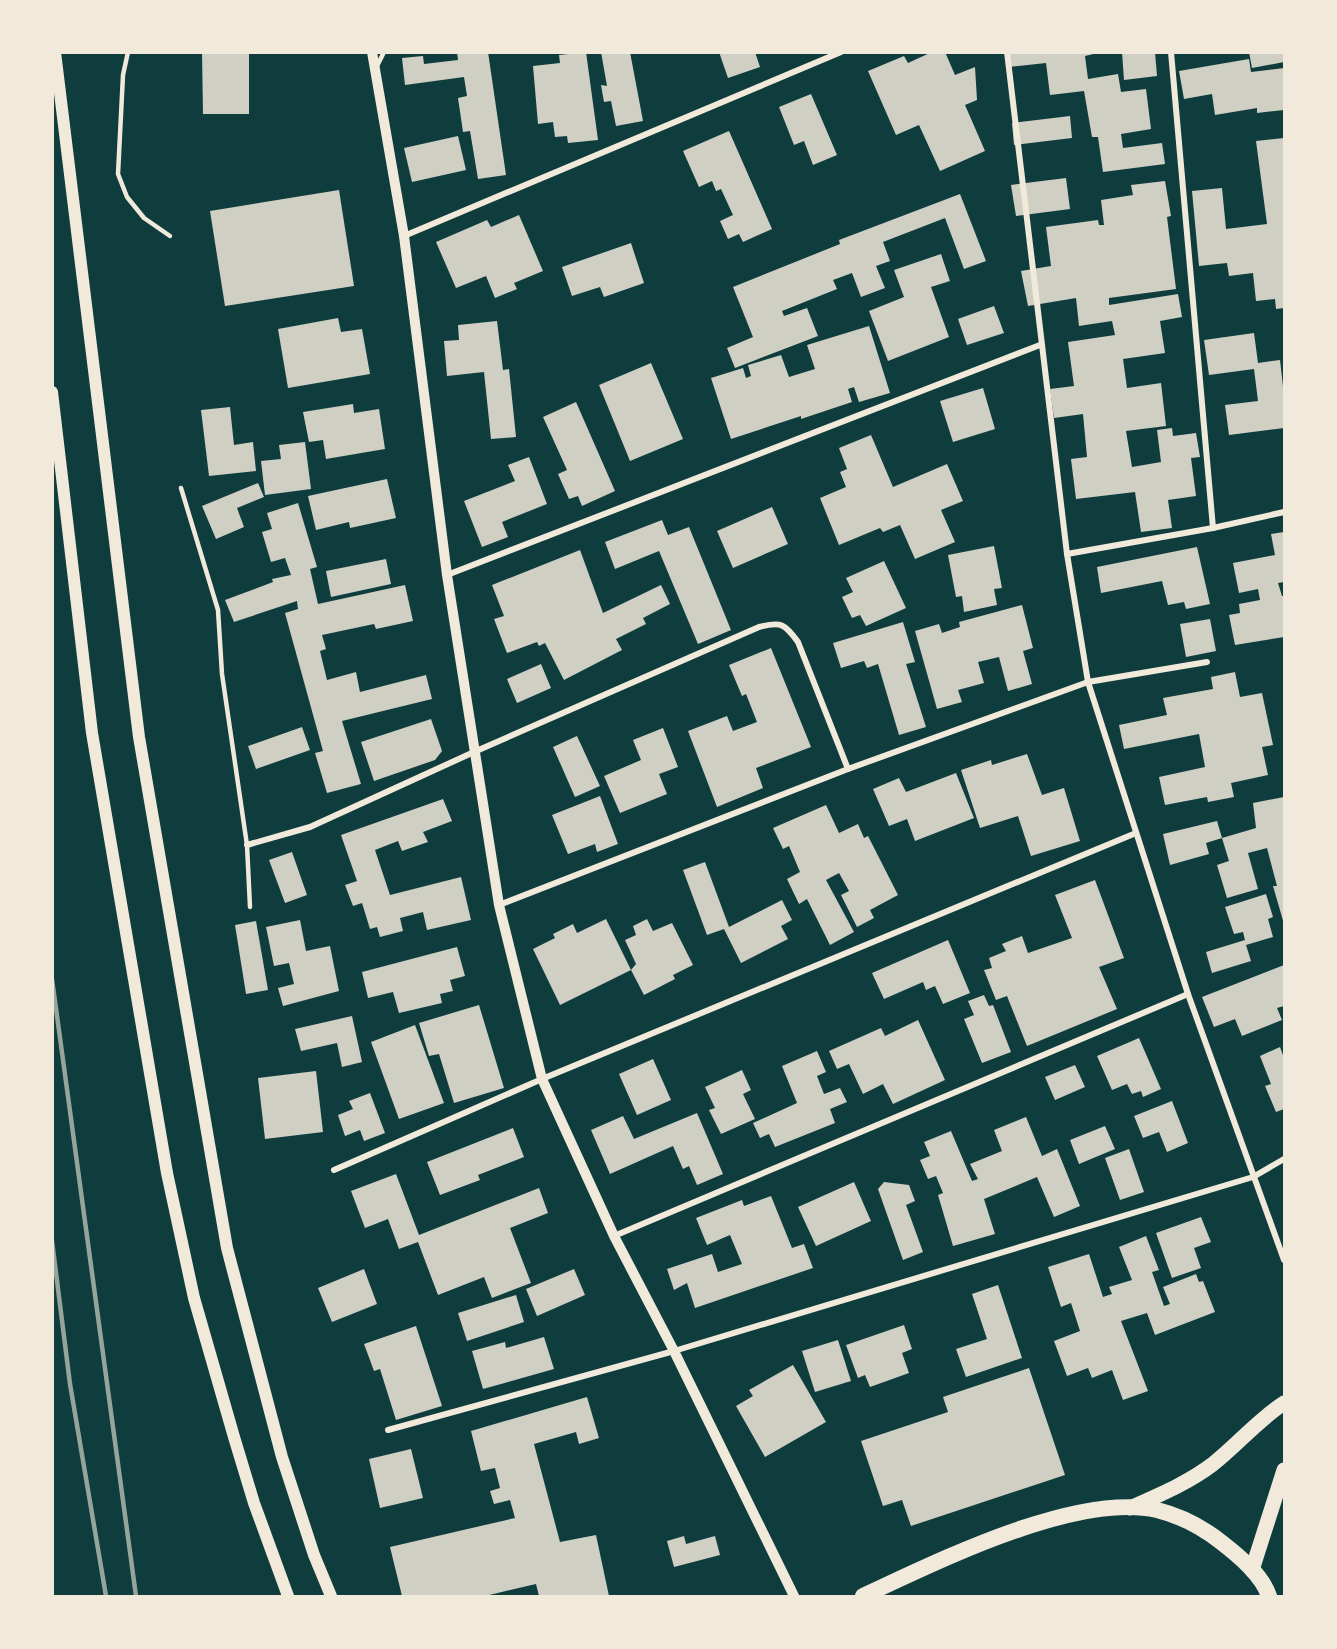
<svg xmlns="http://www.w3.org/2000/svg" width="1337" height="1649" viewBox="0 0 1337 1649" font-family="'Playfair Display',serif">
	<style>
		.building { fill: #cfcfc3 }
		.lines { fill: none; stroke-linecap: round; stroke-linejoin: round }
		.service { stroke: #f1e9da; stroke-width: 4.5 }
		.minor { stroke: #f1e9da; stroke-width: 6 }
		.tertiary { stroke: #f1e9da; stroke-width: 10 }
		.secondary { stroke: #f1e9da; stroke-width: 12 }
		.primary { stroke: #f1e9da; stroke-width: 15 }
		.trunk { stroke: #f1e9da; stroke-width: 16 }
		.rail { stroke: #97a49c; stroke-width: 4.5 }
	</style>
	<rect width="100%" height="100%" fill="#0f3d3e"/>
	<!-- building -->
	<g class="building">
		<polygon points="457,52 488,52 506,175 478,179 470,131 463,132 458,98 467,96 464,77 405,85 402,58 423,56 424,64 458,60"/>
		<polygon points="586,52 598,140 568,143 567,136 555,137 553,122 538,124 533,66 560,63 559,55"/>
		<polygon points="601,52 630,52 643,121 616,126 611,101 604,102 601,85 607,86"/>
		<polygon points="719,52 755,52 760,67 728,78"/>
		<polygon points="932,52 945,52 955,75 975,67 977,100 965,105 985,151 940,171 919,125 896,135 868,71 904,56 908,63"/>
		<polygon points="1007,52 1102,52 1085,56 1088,79 1118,74 1121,92 1146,89 1151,129 1121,134 1123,148 1162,143 1165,164 1103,172 1098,137 1092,137 1084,91 1050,95 1046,63 1009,67"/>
		<polygon points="1122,52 1155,52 1157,76 1124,80"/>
		<polygon points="1249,52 1284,52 1284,62 1252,68"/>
		<polygon points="202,53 249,53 249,114 203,114"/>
		<polygon points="1249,59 1251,72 1284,68 1284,110 1257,113 1257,108 1215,115 1212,94 1184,99 1179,71"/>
		<polygon points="811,94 837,155 813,165 804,141 794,145 779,107"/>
		<polygon points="1070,116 1072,138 1014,145 1012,123"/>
		<polygon points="729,131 772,229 743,242 739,234 728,239 720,221 733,215 721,189 716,191 712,181 699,187 683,151"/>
		<polygon points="458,136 466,170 412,182 404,148"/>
		<polygon points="1284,138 1284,308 1276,309 1275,299 1256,301 1253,273 1229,276 1227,263 1199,266 1192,191 1222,188 1226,229 1267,224 1256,141"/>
		<polygon points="1066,178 1070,209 1016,216 1011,185"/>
		<polygon points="1165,181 1171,216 1167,217 1176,289 1109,298 1109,305 1178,294 1182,317 1160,321 1165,353 1123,359 1127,388 1161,383 1166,426 1126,431 1132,467 1161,462 1157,430 1172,428 1173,436 1196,433 1200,457 1191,458 1196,496 1168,500 1172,528 1141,532 1135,492 1076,499 1071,459 1087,457 1083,414 1054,418 1050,389 1074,386 1068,342 1115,335 1112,321 1079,326 1076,298 1028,306 1021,271 1051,266 1046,227 1098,220 1099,225 1104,225 1101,200 1133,195 1131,185"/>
		<polygon points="339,190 354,286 225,306 210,211"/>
		<polygon points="960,194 986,261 964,269 945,218 883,242 890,261 876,266 885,288 861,297 852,273 833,280 837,289 782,311 784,316 807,308 818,336 735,368 727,348 753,337 733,287 840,244 839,240"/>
		<polygon points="519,215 543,271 514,283 517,289 495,298 486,276 456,288 436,242 487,220 491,227"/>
		<polygon points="631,243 644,283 604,297 600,287 572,296 562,267"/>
		<polygon points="941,254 950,281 931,287 949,337 888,361 869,311 904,297 894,270"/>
		<polygon points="994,306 1004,333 967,345 958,319"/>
		<polygon points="338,318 341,332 362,329 370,374 288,388 278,329"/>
		<polygon points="497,321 503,370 509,369 516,437 491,439 484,372 447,376 444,341 459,340 458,325"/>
		<polygon points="869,326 890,393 859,402 854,387 848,389 852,402 801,419 801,416 731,439 711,378 743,368 746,378 751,376 748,365 781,355 789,377 815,369 807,345"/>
		<polygon points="1254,333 1258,363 1280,360 1284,395 1284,428 1229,435 1225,405 1258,401 1254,369 1209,375 1204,340"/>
		<polygon points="651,363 683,439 630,461 599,385"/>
		<polygon points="983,388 995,429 953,442 940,401"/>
		<polygon points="576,402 615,491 582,506 578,496 569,499 558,474 567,470 543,417"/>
		<polygon points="353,404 354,413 379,409 385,449 326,459 323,440 309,442 303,412"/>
		<polygon points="230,407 234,445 253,442 256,471 209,476 201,410"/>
		<polygon points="871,435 893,487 947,464 963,501 941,510 955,542 915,559 900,525 883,532 880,528 839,545 820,498 846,487 840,472 847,469 839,448"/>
		<polygon points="305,442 311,489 265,495 261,461 281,459 279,445"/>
		<polygon points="529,457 547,504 502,522 508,537 482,547 464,501 515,481 508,465"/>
		<polygon points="387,479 396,518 350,528 349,522 316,530 308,496"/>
		<polygon points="258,483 264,497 237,508 244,527 216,539 202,506"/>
		<polygon points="298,503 317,567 310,569 318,604 405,585 413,621 376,629 374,624 322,635 326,649 320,651 327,680 356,672 360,692 426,675 432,699 342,721 361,784 327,793 315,753 323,751 285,613 298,609 297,601 234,622 225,600 273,582 272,579 291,575 285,558 271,562 262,532 272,529 267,513"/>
		<polygon points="772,507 788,544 733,568 717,531"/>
		<polygon points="662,520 668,535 689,527 731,630 698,644 659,551 615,569 605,542"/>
		<polygon points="1284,532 1284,582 1278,583 1282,596 1284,596 1284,637 1235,645 1229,615 1240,613 1239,604 1260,600 1258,589 1239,593 1233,563 1275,555 1271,534"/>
		<polygon points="994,546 1002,588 994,589 997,605 964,612 962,596 956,597 948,555"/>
		<polygon points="1197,547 1210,604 1186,609 1184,602 1168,605 1162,581 1101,593 1097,567"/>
		<polygon points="580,550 603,613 661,585 670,604 643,618 646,624 616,639 622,650 564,680 545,643 539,646 537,642 507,653 494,619 504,616 492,585"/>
		<polygon points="386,559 391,584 331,597 326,571"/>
		<polygon points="884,561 906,608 866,626 860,615 852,618 842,597 853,592 846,578"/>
		<polygon points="1022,605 1033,648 1023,651 1032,684 1008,691 999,657 978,662 984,683 958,690 962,702 937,709 915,631 939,624 942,633 960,627 959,622"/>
		<polygon points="1210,619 1216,651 1186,657 1180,624"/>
		<polygon points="903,622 915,662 906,664 926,727 899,735 878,664 867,668 864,661 841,668 833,643"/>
		<polygon points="771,648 811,747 756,768 763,788 717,807 688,731 727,716 733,731 757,722 746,694 742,696 729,665"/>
		<polygon points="541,664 551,688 517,703 507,679"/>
		<polygon points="1235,672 1240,697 1262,693 1273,745 1262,747 1268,775 1231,783 1234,797 1208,802 1207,797 1165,805 1159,777 1205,767 1199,734 1124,749 1119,725 1167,715 1163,698 1213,689 1211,677"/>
		<polygon points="431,719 442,751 435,760 374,781 361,742"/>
		<polygon points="302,727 310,750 256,769 248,746"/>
		<polygon points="663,728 678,767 659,774 667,794 620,813 604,776 641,760 633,740"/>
		<polygon points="577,736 600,786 575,797 553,747"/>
		<polygon points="1027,754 1042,795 1064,788 1080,841 1031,856 1018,816 980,828 961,770 991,760 992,765"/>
		<polygon points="956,773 974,818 915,841 907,819 889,826 873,789 899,778 906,792"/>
		<polygon points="600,796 618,844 597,852 595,844 568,854 552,815"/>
		<polygon points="1284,797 1283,808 1284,924 1273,886 1277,886 1267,848 1248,853 1258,889 1227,898 1217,865 1229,861 1222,838 1256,828 1253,803"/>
		<polygon points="443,799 452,821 423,832 428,842 402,851 398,841 375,850 390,895 461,877 471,920 427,930 423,912 400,918 403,931 380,937 377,927 370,929 362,903 353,906 345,885 357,881 341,835"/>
		<polygon points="826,805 839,833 858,824 864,838 868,836 898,895 870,910 874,918 857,927 841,895 849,891 839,873 826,880 854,932 830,945 807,899 799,904 787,879 800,872 789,846 783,849 773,828"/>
		<polygon points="1217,821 1222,838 1206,843 1209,854 1170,865 1163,834"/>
		<polygon points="292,852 307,895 285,903 269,860"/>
		<polygon points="705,862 729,927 782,900 792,920 781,926 788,939 741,963 724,929 707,935 683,870"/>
		<polygon points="1095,880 1124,958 1099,967 1117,1009 1027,1046 1007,996 996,1000 984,970 992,968 989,958 1006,951 1002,944 1022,936 1028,953 1072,938 1055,895"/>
		<polygon points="1266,894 1273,917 1268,919 1273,937 1246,945 1251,961 1212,973 1206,952 1245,940 1243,932 1234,934 1225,907"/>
		<polygon points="606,919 631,970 560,1005 533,949 555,938 553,934 573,924 577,933"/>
		<polygon points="647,919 653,931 672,923 693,965 673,975 675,979 644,995 631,970 636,964 625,940 636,935 633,926"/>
		<polygon points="300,920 306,951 330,946 339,991 283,1006 278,988 294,984 289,963 274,966 266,927"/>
		<polygon points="256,921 268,990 246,994 235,925"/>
		<polygon points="948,940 970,993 943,1004 935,986 926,990 923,982 884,999 872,973"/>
		<polygon points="457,947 465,976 450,980 453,991 440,994 442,1003 399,1013 393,992 368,998 362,972"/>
		<polygon points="1284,965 1284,1006 1277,1008 1282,1020 1242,1036 1235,1019 1214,1027 1202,997"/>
		<polygon points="984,995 989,1006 993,1005 1011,1052 982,1063 964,1019 974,1015 968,1001"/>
		<polygon points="479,1005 504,1088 454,1103 439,1054 429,1056 419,1023"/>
		<polygon points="352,1016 362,1062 342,1067 337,1043 301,1051 295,1029"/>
		<polygon points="918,1020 945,1080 893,1104 883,1084 863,1094 849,1064 837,1069 829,1051 881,1028 885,1036"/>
		<polygon points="415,1025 444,1103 399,1119 371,1042"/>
		<polygon points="1139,1038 1161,1089 1143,1097 1141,1091 1132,1094 1127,1084 1112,1090 1097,1056"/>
		<polygon points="1280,1047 1284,1058 1284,1109 1276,1112 1265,1086 1271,1084 1260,1056"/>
		<polygon points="817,1051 826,1072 817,1076 824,1094 840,1088 847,1102 830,1109 835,1123 775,1147 769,1134 760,1138 753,1123 797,1103 782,1066"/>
		<polygon points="653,1059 671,1100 637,1115 619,1074"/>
		<polygon points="1075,1065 1085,1087 1055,1100 1045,1077"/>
		<polygon points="742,1070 751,1090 743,1094 755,1119 721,1134 709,1110 715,1108 705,1087"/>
		<polygon points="316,1071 323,1132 265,1139 258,1078"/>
		<polygon points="370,1093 385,1133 364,1141 360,1130 345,1136 338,1115 353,1109 349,1101"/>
		<polygon points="1172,1101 1188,1143 1167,1152 1159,1132 1143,1138 1134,1116"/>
		<polygon points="697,1113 723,1174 697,1185 689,1166 683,1169 673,1146 610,1174 591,1130 623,1116 634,1139"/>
		<polygon points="1026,1117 1042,1156 1057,1149 1080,1206 1054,1217 1037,1177 984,1199 995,1234 953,1246 938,1195 943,1193 936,1176 928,1179 920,1160 930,1156 924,1142 951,1131 972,1181 978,1179 970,1164 1002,1151 994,1130"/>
		<polygon points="1105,1126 1115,1149 1079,1164 1070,1140"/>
		<polygon points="513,1128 524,1157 478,1175 480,1180 440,1195 427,1162"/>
		<polygon points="1129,1149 1144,1192 1120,1200 1105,1158"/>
		<polygon points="396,1174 419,1235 539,1188 548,1213 510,1228 531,1283 492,1298 484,1277 438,1295 418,1242 399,1249 388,1219 365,1228 351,1191"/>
		<polygon points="854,1182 871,1221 816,1246 798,1207"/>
		<polygon points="884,1182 909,1185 915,1201 906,1205 923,1252 903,1260 878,1189"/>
		<polygon points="771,1196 792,1248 804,1244 813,1268 695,1308 687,1283 674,1290 667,1269 712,1254 718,1272 742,1264 730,1235 707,1245 696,1218 742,1200 744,1206"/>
		<polygon points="1201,1217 1211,1242 1194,1248 1201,1268 1172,1278 1156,1233"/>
		<polygon points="1146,1236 1159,1270 1152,1272 1164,1306 1170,1304 1163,1287 1196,1274 1199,1282 1203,1281 1215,1312 1155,1335 1147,1313 1121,1321 1148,1391 1123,1400 1112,1370 1092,1378 1088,1368 1067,1376 1054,1341 1080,1331 1071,1303 1061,1307 1048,1267 1089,1254 1103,1297 1112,1294 1109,1287 1132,1280 1119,1247"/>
		<polygon points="364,1269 377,1304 332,1322 318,1288"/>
		<polygon points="574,1269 585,1295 537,1316 526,1289"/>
		<polygon points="998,1285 1022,1358 966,1377 956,1349 987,1339 972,1294"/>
		<polygon points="516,1295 524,1322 467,1341 458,1313"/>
		<polygon points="904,1325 912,1349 902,1353 909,1373 870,1387 865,1375 858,1378 846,1345"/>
		<polygon points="416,1326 442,1406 396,1420 380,1369 374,1371 364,1344"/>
		<polygon points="544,1337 554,1369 483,1389 472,1351 505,1342 506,1348"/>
		<polygon points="838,1340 851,1381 815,1392 802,1351"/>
		<polygon points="793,1365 826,1422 765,1457 736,1406 753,1396 749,1390"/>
		<polygon points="1029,1368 1065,1475 911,1526 902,1500 883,1506 861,1441 948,1412 943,1397"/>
		<polygon points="587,1397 599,1438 579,1444 576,1432 534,1444 560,1542 596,1535 609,1596 539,1596 536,1584 485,1596 402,1596 390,1547 515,1518 510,1500 494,1504 490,1491 500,1488 495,1468 481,1471 471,1431"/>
		<polygon points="411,1449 423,1498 380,1508 369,1459"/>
		<polygon points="684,1536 686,1544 715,1536 720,1555 674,1567 667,1541"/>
	</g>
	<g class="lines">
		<!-- service -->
		<g class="service">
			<polyline points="128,52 123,75 118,174 127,197 144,218 170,236"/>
			<polyline points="377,66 384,52"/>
			<polyline points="181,488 218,610 222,674 247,845 250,907"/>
		</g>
		<!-- minor -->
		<g class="minor">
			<polyline points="1007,52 1067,554 1088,682 1188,994 1284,1260"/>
			<polyline points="1171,52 1213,528"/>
			<polyline points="404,236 841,52"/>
			<polyline points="1067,554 1213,528 1284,512"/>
			<polyline points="447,575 1040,345"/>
			<path d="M247 845 310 827 474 752 759 627C781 621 785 624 798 642L848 769"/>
			<polyline points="499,905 848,769 1088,682 1207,662"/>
			<polyline points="334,1170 542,1079 1136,833"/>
			<polyline points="614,1236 1188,994"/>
			<polyline points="388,1430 674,1351 1253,1177 1284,1159"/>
		</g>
		<!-- tertiary -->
		<polyline class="tertiary" points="372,52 404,236 447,575 499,905 542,1079 614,1236 674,1351 794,1596"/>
		<!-- secondary -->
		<g class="secondary">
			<polyline points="55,52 139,737 227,1248 282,1457 314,1555 331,1596"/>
			<polyline points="52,392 92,733 167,1173 194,1298 234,1437 254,1503 288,1596"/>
		</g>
		<!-- primary -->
		<g class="primary">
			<path d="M1130 1508C1159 1495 1188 1483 1213 1464 1238 1444 1258 1420 1284 1403"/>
			<polyline points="1252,1570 1284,1470"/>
		</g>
		<!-- trunk -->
		<path class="trunk" d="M863 1596C937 1562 1075 1492 1157 1510 1181 1516 1202 1527 1221 1542 1239 1556 1262 1575 1269 1596"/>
		<!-- rail -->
		<g class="rail">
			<polyline points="52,979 136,1596"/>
			<polyline points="52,1241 70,1384 106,1596"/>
		</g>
	</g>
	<!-- border -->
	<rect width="1337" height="1649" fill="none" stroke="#f1e9da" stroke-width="108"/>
</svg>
